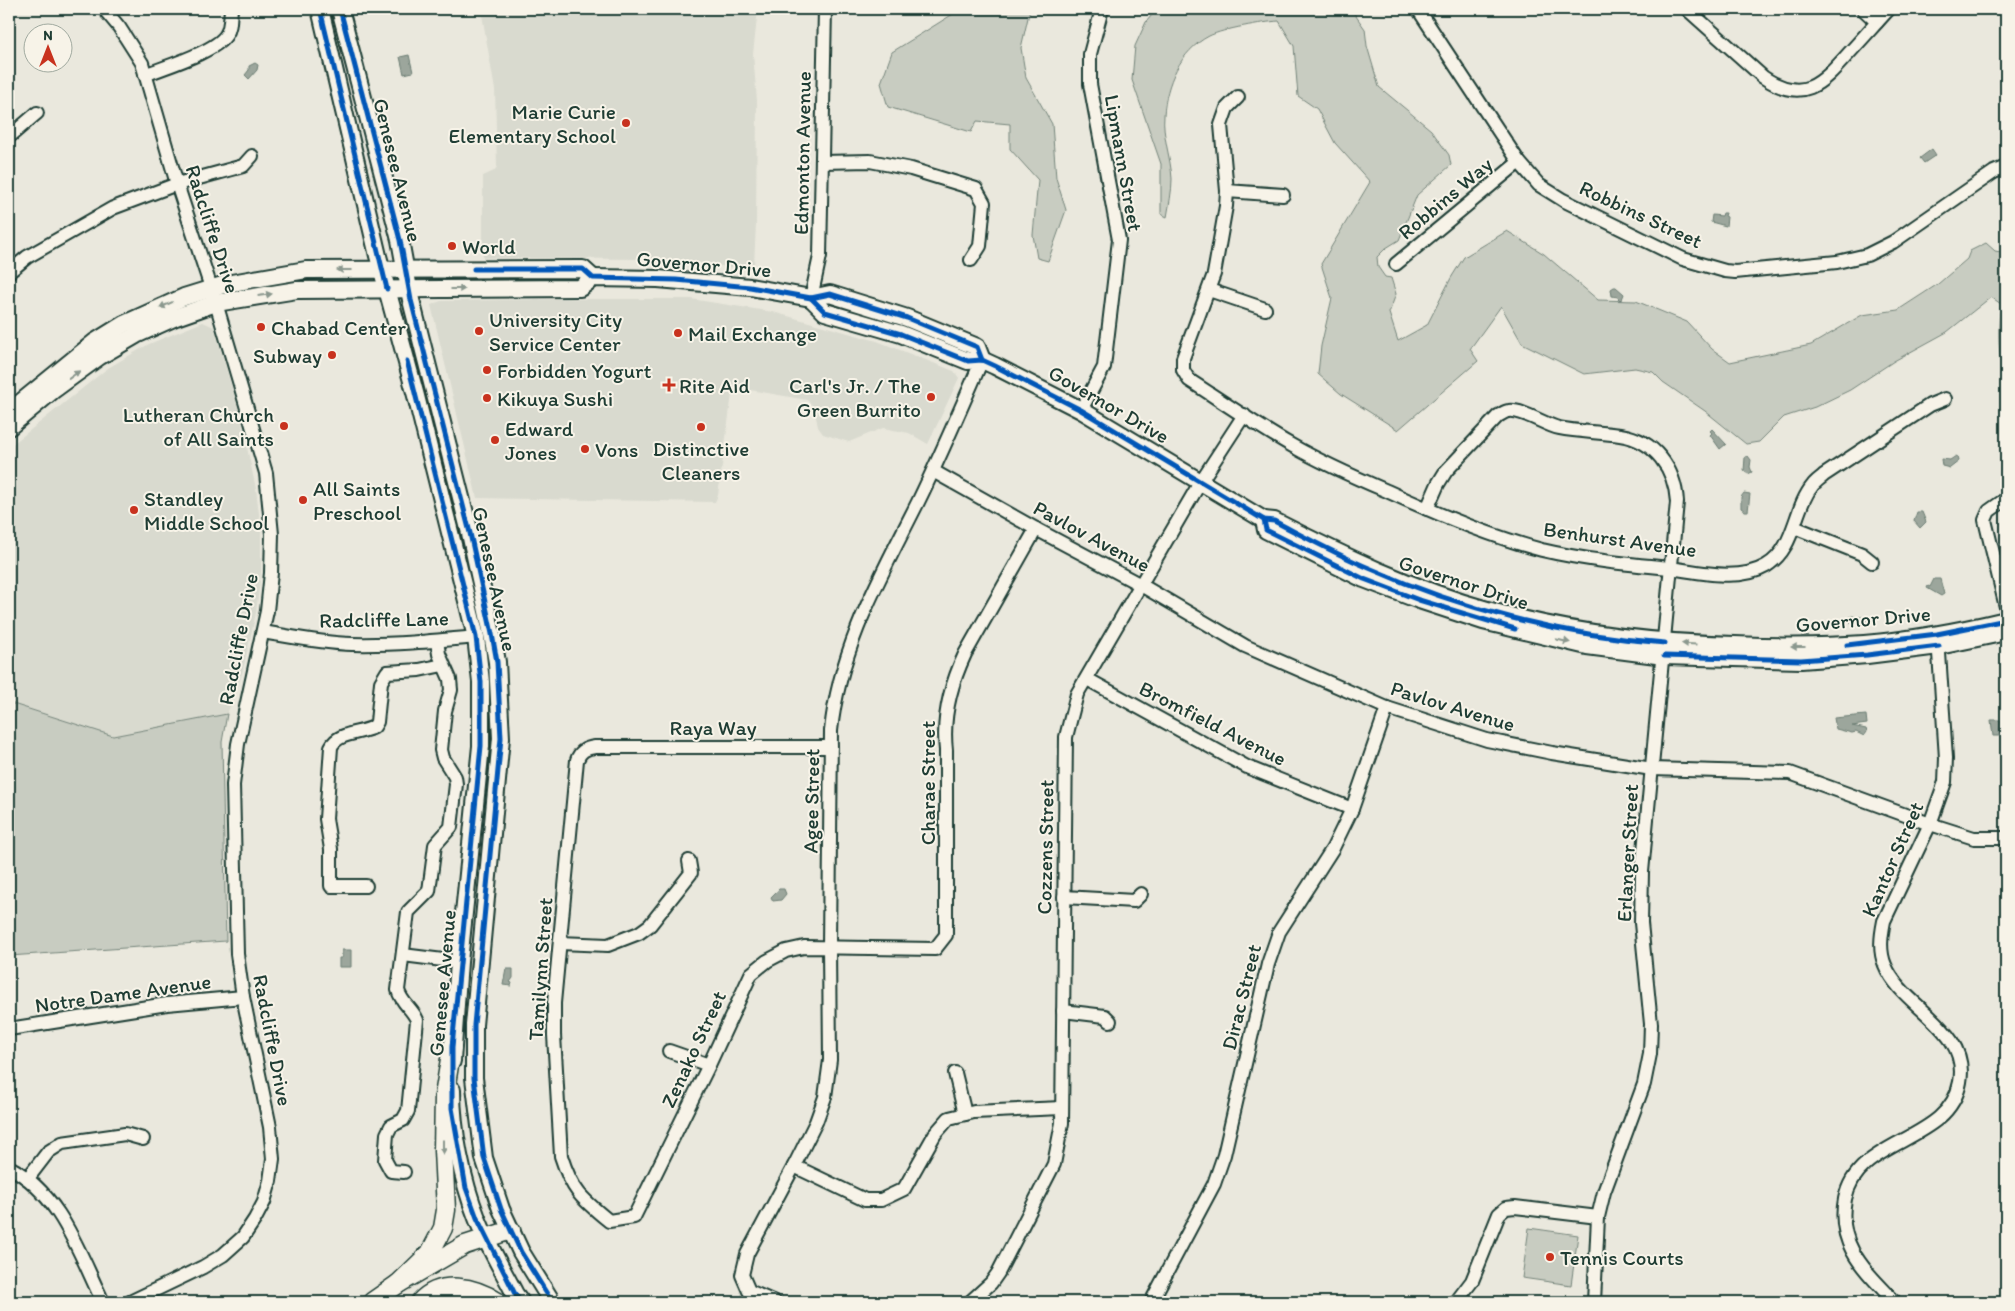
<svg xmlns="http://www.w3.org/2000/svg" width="2015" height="1311" viewBox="0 0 2015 1311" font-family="Itim,sans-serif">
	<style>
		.built { fill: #d9dacf }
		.green { fill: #c8ccc1; stroke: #74847a }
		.water { fill: #9ca69c; stroke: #6a7c72 }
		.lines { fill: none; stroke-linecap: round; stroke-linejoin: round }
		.minor-casing { stroke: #1f3d34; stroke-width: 16 }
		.major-casing { stroke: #1f3d34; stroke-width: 20 }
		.highway-casing { stroke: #1f3d34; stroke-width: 21 }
		.minor { stroke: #f7f3e8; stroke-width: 12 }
		.major { stroke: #f7f3e8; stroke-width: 16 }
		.highway { stroke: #f7f3e8; stroke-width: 18 }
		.cycleway-casing { stroke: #f7f3e8; stroke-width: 8 }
		.cycleway { stroke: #0057b8; stroke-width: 5 }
		.oneway { fill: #8b988e }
		.poi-dot { fill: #c8321e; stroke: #f7f3e8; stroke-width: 2 }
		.labels { text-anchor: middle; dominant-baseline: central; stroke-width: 4; stroke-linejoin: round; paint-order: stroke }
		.poi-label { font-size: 21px; fill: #1f3d34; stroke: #f7f3e8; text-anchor: start }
		.street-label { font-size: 21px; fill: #1f3d34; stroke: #f7f3e8 }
	</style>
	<rect width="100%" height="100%" fill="#eae8dd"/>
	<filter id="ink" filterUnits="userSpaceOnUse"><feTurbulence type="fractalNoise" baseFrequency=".02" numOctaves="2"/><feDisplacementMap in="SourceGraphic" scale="10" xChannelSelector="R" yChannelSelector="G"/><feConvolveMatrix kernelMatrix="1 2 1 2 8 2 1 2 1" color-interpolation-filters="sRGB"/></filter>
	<g filter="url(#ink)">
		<!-- built -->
		<g class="built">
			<polygon points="481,9 758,9 753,54 757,101 756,224 754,265 728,267 688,261 643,259 483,258 483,176 494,171 497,167 495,90"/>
			<polygon points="556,299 691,299 773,312 877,341 954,371 959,378 928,444 909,433 883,428 849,442 823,434 818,427 814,407 807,400 739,388 732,394 718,495 715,502 477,498 431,305 441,301"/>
			<polygon points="203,322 214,327 240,415 256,489 261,530 261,572 256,613 242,674 227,714 113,736 10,703 9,686 15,666 9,634 9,447 108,368 149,344"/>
		</g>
		<!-- green -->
		<g class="green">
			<polygon points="961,9 1030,9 1021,48 1026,78 1052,124 1056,178 1066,210 1048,261 1037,258 1033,235 1038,180 1010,149 1010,124 977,121 971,132 888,107 881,83 892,52"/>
			<path d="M1157 9H1351L1365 29 1367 46 1379 87 1431 130 1449 155 1451 165 1417 195 1399 240 1386 248 1377 257 1378 267 1385 277 1391 278 1396 294 1389 313 1398 341 1427 325 1451 278 1464 257 1507 231 1544 254 1598 300 1636 301 1687 322 1712 349 1730 362 1811 345 1862 315 1898 310 1938 284 1967 259 1970 251 1986 243 1995 251 2006 253V400L2004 396C2001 365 1996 335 2001 304L1991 297 1947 332 1894 361 1850 390 1815 407 1784 417 1759 442 1746 444 1705 411 1663 382 1653 372 1635 368 1584 374 1522 343 1501 306 1470 349 1478 361 1398 430 1341 394 1318 374 1321 346 1332 298 1321 264 1370 182 1335 143 1317 109 1298 96 1294 46 1279 21C1263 22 1223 29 1209 36 1180 51 1166 84 1164 115 1162 136 1171 158 1172 179 1172 192 1169 205 1167 217L1161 214V164L1132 80 1135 46 1146 22Z"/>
			<polygon points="9,634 15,666 9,686"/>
			<polygon points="9,694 10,703 113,736 227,714 222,742 226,941 9,956"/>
			<polygon points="1529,1228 1578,1235 1571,1285 1522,1278"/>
		</g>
		<!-- water -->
		<g class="water">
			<polygon points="409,55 413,72 404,74 400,57"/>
			<polygon points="255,63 258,65 257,70 249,79 245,75 249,70 249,66"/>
			<polygon points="1932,149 1936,155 1924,163 1920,158"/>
			<polygon points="1723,213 1726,213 1725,216 1727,217 1726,226 1711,222 1712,215 1722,216"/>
			<polygon points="1614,287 1616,287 1624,294 1622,299 1619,300 1618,297 1612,296 1611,289"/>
			<polygon points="1712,429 1726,444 1720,449 1710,435 1712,433 1710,431"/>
			<polygon points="1748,456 1751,460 1750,467 1752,472 1748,474 1744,471 1745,457"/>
			<polygon points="1956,456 1958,457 1959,461 1950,468 1942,466 1941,459 1950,460"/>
			<polygon points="1744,493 1750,494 1748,511 1745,511 1741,508 1741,497"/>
			<polygon points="1917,512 1922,512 1926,522 1920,528 1914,521"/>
			<polygon points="1934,579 1940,579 1944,594 1941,596 1927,588 1928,586 1930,587"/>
			<polygon points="1851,616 1870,618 1870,625 1850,622"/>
			<polygon points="1866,715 1867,724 1852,726 1866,729 1867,732 1864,736 1856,732 1852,733 1836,729 1834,718"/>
			<polygon points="1991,720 2000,720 1999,736 1993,736"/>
			<polygon points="779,889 784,889 786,894 781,900 773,901 771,897"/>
			<polygon points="342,950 351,950 351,967 339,967 339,958 342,958"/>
			<polygon points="506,969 513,969 513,978 510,982 512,983 511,986 503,985"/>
		</g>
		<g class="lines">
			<defs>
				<g id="minor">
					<polyline points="104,9 119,27 142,63 177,184 216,303 266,473 272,534 271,573 267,611 238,744 233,785 237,954 243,997 270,1127 273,1159 270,1181 264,1202 255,1219 243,1237 223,1255 203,1267 130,1302"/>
					<polyline points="1418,9 1519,162 1539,185 1563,200 1683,259 1725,271 1735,272 1837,262 1867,255 1893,242 1994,172 2006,167"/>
					<path d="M1687 9 1763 77C1804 105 1822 83 1850 52 1863 38 1876 23 1889 9"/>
					<polyline points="1863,9 1877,22"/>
					<path d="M145 75C164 67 215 52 226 35 231 28 230 18 231 9"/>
					<path d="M1238 97 1227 108 1221 125 1227 191 1226 206 1214 274 1183 358V370L1189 380C1223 402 1256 425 1291 445 1322 463 1354 477 1387 491 1437 514 1489 536 1542 550 1584 560 1627 564 1670 568 1700 572 1739 582 1766 566 1796 548 1793 509 1813 485 1816 481 1821 478 1824 475L1930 405 1945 399"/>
					<polyline points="9,137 37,113"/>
					<polyline points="822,162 870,161 911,169 976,189 984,203 980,246 971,260"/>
					<polyline points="1227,191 1283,195"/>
					<polyline points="1396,264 1519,162"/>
					<polyline points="9,272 27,257 113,208 177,184 243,166 252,156"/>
					<polyline points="1209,290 1265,309"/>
					<polyline points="811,298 820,256 825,9"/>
					<polyline points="1081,410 1104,367 1119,240 1090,84 1090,54 1102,9"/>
					<polyline points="933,471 1036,529 1141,585 1245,646 1387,708 1487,740 1552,753 1652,769 1790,773 1930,824 1974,838 2006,838"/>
					<polyline points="2006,499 1989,511 1985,520 2006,607"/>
					<path d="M1427 509 1438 484 1446 471 1498 416C1502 414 1505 411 1509 411 1522 409 1545 425 1559 428 1579 432 1600 432 1620 435 1655 440 1675 469 1677 502L1642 872 1641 923 1651 1024 1650 1054 1644 1084 1604 1192 1598 1217 1594 1302"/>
					<polyline points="1794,527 1862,554 1872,562"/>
					<path d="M263 632C293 637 322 643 352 644 393 645 434 641 476 637"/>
					<polyline points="1087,679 1247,767 1352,809"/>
					<path d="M831 747H595C586 748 580 751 577 760L554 1003V1035L561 1156C572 1191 582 1199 609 1221L634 1217 709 1065 751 974 767 961 786 951 804 947 935 949 946 935V750C942 716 951 684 965 654L1036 529"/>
					<path d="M366 886H331V849L326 819 331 747C338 732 360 734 374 727L377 722 381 682 387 672 419 670 443 665"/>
					<polyline points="1064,897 1134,901 1141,894"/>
					<polyline points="560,943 608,945 639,933 650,925 691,873 689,861"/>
					<polyline points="403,955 459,962"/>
					<polyline points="1063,1011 1105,1016 1110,1021"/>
					<polyline points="9,1029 167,1004 243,997"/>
					<polyline points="669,1051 709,1065"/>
					<polyline points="955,1073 965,1114"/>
					<polyline points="794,1166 865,1200 881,1200 904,1189 935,1134 949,1118 974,1112 1062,1108"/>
					<path d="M9 1167C60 1193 79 1253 103 1302"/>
					<path d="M404 1172 391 1171 385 1160 387 1134 391 1126 403 1120 408 1111 417 1020C412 1008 401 1003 398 990L408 912 429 891 435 845 451 827 456 784 455 777 443 758 441 750 445 711 451 690 450 679 439 654 437 641"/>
					<polyline points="28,1178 48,1152 62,1143 125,1134 143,1139"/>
					<path d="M775 1302 749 1291 742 1275 747 1254 794 1166 816 1122 825 1097 830 1060 829 947 831 731C839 648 882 574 918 502 941 455 961 408 982 360"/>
					<polyline points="970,1302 991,1283 998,1273 1054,1164 1062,1123 1066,737 1077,694 1201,481 1244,415"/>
					<polyline points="1151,1302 1214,1184 1224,1155 1268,964 1279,932 1333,848 1352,809 1387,708"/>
					<polyline points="1456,1302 1472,1281 1499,1214 1506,1208 1515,1207 1598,1217"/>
					<path d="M1895 1302C1866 1271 1836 1246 1845 1199 1857 1137 1949 1144 1960 1082 1970 1028 1902 1008 1885 965 1879 951 1881 936 1884 921L1930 824 1945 782 1946 758 1938 638"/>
				</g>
				<g id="major">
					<polyline points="320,9 378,256 416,396 476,637 481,682 481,746 459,962 452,1061"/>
					<polyline points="340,9 400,240 411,300 470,533 492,634 497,662 501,738 474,1025 474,1078 484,1158 501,1209 521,1252 552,1302"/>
					<path d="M811 298 825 312 901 334 968 361 982 360 995 366 1081 410 1264 520 1274 521C1343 556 1412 589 1487 610 1568 633 1650 643 1735 645 1778 647 1821 647 1864 644 1912 640 1960 631 2006 620"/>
					<polyline points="9,412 95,342 124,324 184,297 226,284 306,270 583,269 593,278"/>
					<polyline points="9,427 52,391 100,356 136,335 176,317 216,303 297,290 580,288 593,278 658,279 750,287 811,298 830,294 907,318 977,347 982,360"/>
					<polyline points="1264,520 1266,530 1364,579 1419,600 1483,621 1587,646 1664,656 1801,660 1867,655 1939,646 2006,632"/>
					<path d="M452 1090C452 1130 462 1180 477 1218 487 1244 502 1269 515 1294L521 1302"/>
				</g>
				<g id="highway">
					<polyline points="398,1284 430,1253 443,1228 446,1210 443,1150 444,1096 452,1047"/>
					<polyline points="372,1302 398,1284 465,1245 511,1230"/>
					<path d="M420 1302C441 1279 475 1287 498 1302"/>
				</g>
			</defs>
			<!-- minor casing -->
			<use href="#minor" class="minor-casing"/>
			<!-- major casing -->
			<use href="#major" class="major-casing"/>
			<!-- highway casing -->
			<use href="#highway" class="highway-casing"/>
			<!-- minor -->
			<use href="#minor" class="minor"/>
			<!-- major -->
			<use href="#major" class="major"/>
			<!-- highway -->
			<use href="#highway" class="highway"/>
			<defs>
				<g id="cycleway">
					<polyline points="320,9 387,289"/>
					<polyline points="340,9 400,240 411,300 470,533 492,634 497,662 501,738 474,1025 474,1078 484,1158 501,1209 521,1252 552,1302"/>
					<polyline points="474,269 583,269 593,278 676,280 750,287 811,298 830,294 907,318 977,347 982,360"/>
					<path d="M811 298 825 312 901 334 968 361 982 360 995 366 1081 410 1264 520 1274 521C1305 537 1336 554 1369 568 1461 609 1564 636 1665 643"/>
					<polyline points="407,361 476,637 481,682 481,746 452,1047 452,1108 466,1188 477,1218 515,1294 521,1302"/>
					<polyline points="1264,520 1266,530 1364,579 1419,600 1515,629"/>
					<polyline points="1847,645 1937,634 2006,620"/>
					<polyline points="1664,656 1801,660 1867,655 1939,646"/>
				</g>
			</defs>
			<!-- cycleway casing -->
			<use href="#cycleway" class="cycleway-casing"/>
			<!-- cycleway -->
			<use href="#cycleway" class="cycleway"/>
		</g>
		<!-- one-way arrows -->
		<defs><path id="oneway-solid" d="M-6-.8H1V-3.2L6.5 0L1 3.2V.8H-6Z" transform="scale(1.25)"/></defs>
		<g class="oneway">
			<use href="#oneway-solid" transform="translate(344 270) rotate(180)"/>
			<use href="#oneway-solid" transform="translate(458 289)"/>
			<use href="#oneway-solid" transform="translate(265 295) rotate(-8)"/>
			<use href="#oneway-solid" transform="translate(166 305) rotate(156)"/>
			<use href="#oneway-solid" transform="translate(74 375) rotate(-36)"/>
			<use href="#oneway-solid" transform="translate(1563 641) rotate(13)"/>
			<use href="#oneway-solid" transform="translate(1689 644) rotate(-177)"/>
			<use href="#oneway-solid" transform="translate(1798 647) rotate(180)"/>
			<use href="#oneway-solid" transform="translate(443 1147) rotate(90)"/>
		</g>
	</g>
	<!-- markers -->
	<g class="poi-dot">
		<circle cx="626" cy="123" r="5"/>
		<circle cx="452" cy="246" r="5"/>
		<circle cx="261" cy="327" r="5"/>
		<circle cx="479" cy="331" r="5"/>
		<circle cx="678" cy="333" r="5"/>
		<circle cx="332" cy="355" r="5"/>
		<circle cx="487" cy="370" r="5"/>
		<path d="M666.5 377.5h5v5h5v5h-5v5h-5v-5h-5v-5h5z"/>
		<circle cx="931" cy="397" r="5"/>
		<circle cx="487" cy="398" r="5"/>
		<circle cx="284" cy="426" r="5"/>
		<circle cx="701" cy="427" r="5"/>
		<circle cx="495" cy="440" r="5"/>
		<circle cx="585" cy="449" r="5"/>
		<circle cx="303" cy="500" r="5"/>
		<circle cx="134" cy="510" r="5"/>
		<circle cx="1550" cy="1257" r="5"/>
	</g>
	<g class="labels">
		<!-- poi labels -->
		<g class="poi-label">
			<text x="616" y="111" text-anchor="end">Marie Curie<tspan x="616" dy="24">Elementary School</tspan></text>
			<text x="462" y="246">World</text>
			<text x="489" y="319">University City<tspan x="489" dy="24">Service Center</tspan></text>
			<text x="271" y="327">Chabad Center</text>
			<text x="688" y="333">Mail Exchange</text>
			<text x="322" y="355" text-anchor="end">Subway</text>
			<text x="497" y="370">Forbidden Yogurt</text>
			<text x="679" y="385">Rite Aid</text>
			<text x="921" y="385" text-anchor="end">Carl's Jr. / The<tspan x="921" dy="24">Green Burrito</tspan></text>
			<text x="497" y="398">Kikuya Sushi</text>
			<text x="274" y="414" text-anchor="end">Lutheran Church<tspan x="274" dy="24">of All Saints</tspan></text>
			<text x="505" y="428">Edward<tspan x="505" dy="24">Jones</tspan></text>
			<text x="701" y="448" text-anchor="middle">Distinctive<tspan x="701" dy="24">Cleaners</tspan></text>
			<text x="595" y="449">Vons</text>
			<text x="313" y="488">All Saints<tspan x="313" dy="24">Preschool</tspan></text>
			<text x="144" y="498">Standley<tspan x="144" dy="24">Middle School</tspan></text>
			<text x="1560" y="1257">Tennis Courts</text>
		</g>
		<!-- street labels -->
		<g class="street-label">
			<text transform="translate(802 153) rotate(-89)">Edmonton Avenue</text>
			<text transform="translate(1124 163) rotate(80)">Lipmann Street</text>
			<text transform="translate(398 170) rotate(76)">Genesee Avenue</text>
			<text transform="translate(1445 198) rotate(-40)">Robbins Way</text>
			<text transform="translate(1641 214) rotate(25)">Robbins Street</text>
			<text transform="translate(213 229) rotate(72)">Radcliffe Drive</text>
			<text transform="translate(704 264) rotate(5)">Governor Drive</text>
			<text transform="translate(1109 404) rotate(30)">Governor Drive</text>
			<text transform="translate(1092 536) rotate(28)">Pavlov Avenue</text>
			<text transform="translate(1620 539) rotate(8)">Benhurst Avenue</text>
			<text transform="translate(495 579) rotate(78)">Genesee Avenue</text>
			<text transform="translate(1464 582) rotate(18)">Governor Drive</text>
			<text transform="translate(384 619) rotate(-1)">Radcliffe Lane</text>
			<text transform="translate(1863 619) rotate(-5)">Governor Drive</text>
			<text transform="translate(238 639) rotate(-79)">Radcliffe Drive</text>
			<text transform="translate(1453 706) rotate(17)">Pavlov Avenue</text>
			<text transform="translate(1213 723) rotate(27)">Bromfield Avenue</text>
			<text x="713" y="727">Raya Way</text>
			<text transform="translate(927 783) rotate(-90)">Charae Street</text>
			<text transform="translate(811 801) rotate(-89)">Agee Street</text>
			<text transform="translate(1045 847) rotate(-89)">Cozzens Street</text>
			<text transform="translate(1627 853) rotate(-87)">Erlanger Street</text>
			<text transform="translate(1892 859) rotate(-66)">Kantor Street</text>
			<text transform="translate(540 969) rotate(-86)">Tamilynn Street</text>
			<text transform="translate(442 983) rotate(-85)">Genesee Avenue</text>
			<text transform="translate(123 993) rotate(-8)">Notre Dame Avenue</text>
			<text transform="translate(1241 997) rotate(-76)">Dirac Street</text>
			<text transform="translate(273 1040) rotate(79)">Radcliffe Drive</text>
			<text transform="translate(693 1049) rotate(-65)">Zenako Street</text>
		</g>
	</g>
	<!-- margin -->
	<rect width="2015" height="1311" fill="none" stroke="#f7f3e8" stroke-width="30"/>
	<rect x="15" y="15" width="1985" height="1281" fill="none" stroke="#1f3d34" stroke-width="2" filter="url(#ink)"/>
	<!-- north arrow -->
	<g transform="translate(48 48)"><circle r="24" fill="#f7f3e8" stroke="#a1aaa0"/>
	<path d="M0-4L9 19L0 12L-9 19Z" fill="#c8321e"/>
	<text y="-8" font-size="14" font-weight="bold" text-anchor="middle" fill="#1f3d34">N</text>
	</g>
</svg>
